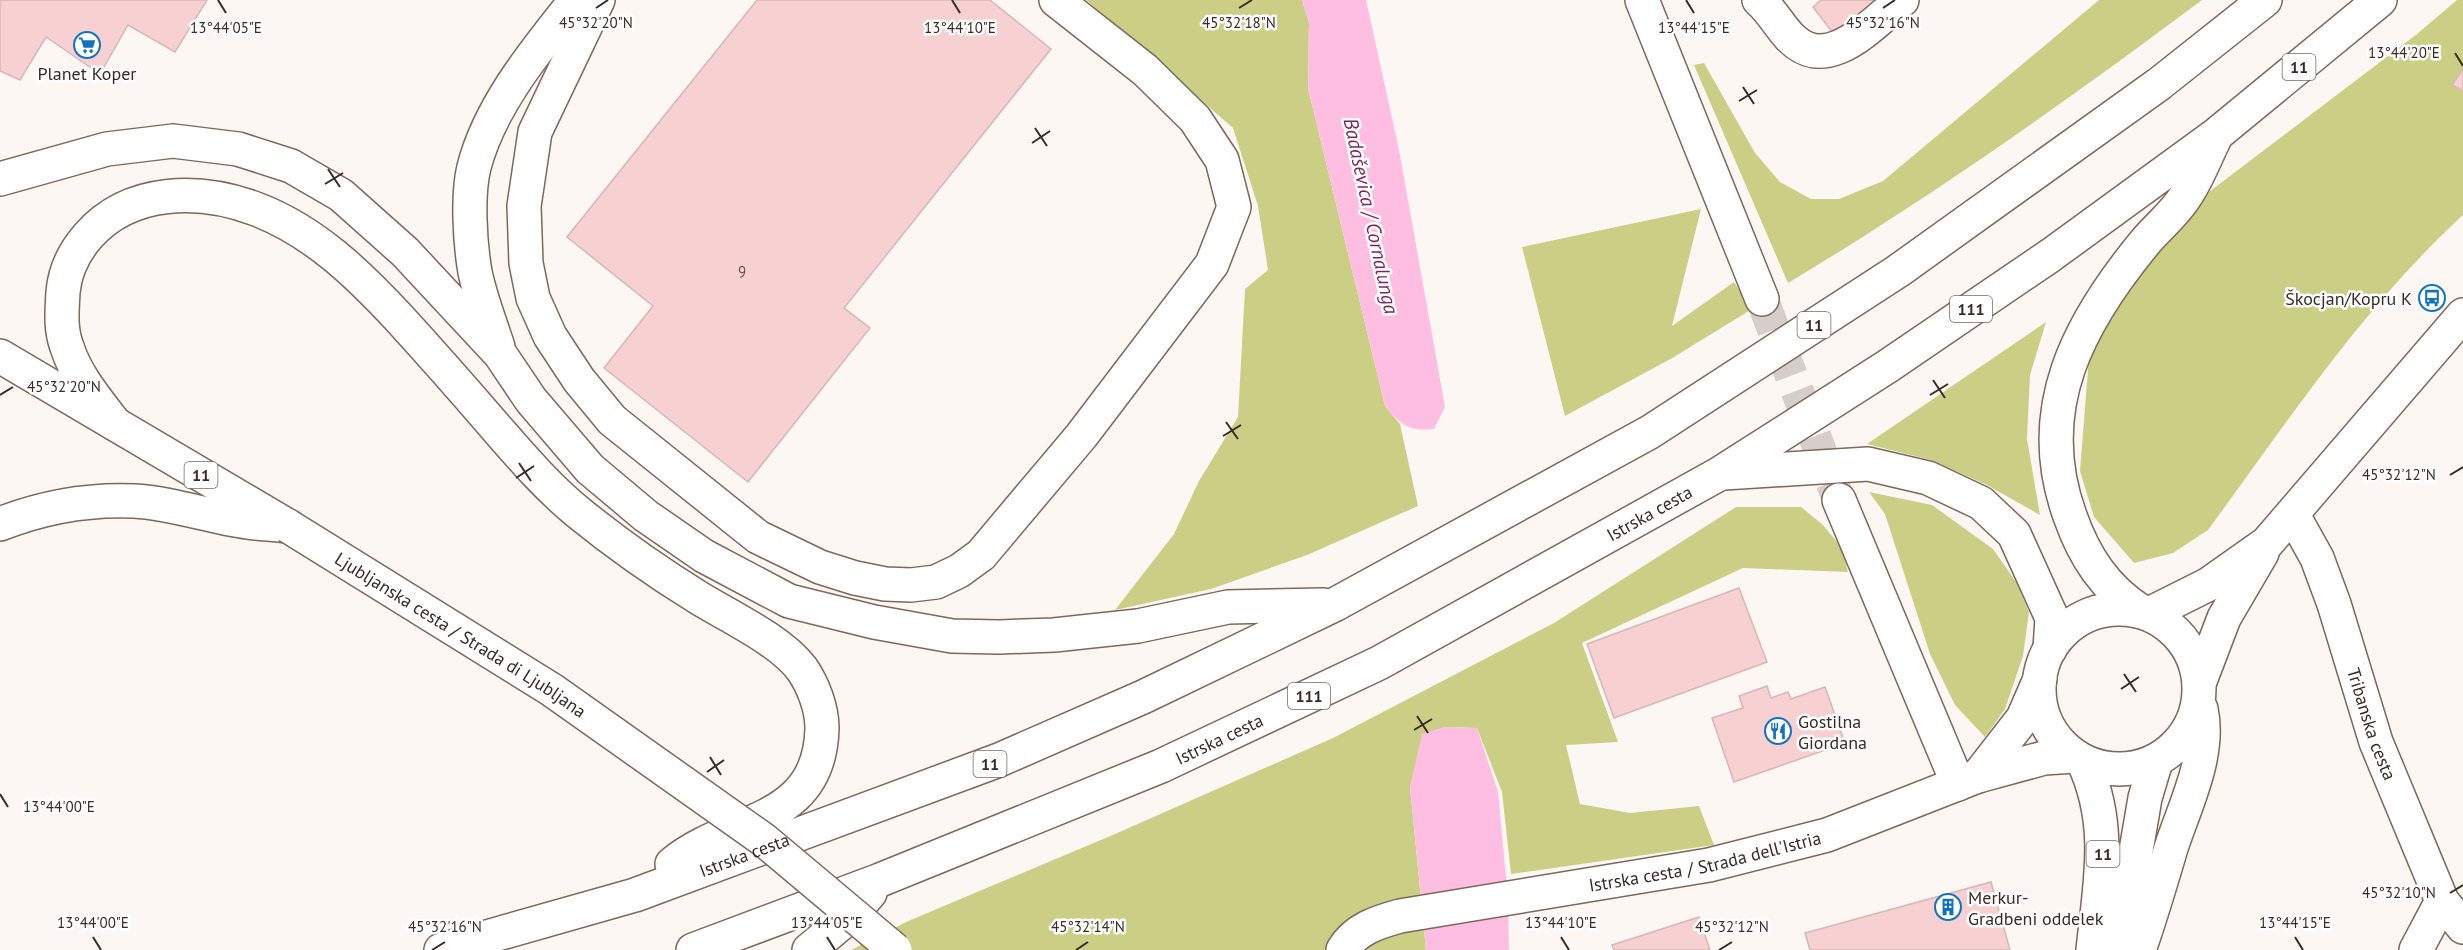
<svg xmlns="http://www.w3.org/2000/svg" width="2463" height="950" viewBox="0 0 2463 950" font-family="'PT Sans',sans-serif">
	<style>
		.green { fill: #cbcf85 }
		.water { fill: #febee2 }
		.building { fill: #f7d0d1; stroke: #d7b6b7; stroke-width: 1.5 }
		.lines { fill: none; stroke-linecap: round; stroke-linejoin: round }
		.minor-tunnel { stroke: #d5cecb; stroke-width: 33; stroke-dasharray: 33 16; stroke-linecap: butt }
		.minor-casing { stroke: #7f6659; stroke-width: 36 }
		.major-casing { stroke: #7f6659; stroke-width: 36 }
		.highway-casing { stroke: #7f6659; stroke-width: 36 }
		.minor { stroke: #fff; stroke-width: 33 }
		.major { stroke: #fff; stroke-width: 33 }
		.highway { stroke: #fff; stroke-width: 33 }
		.major-bridge-casing { stroke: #7f6659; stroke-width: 36; stroke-linecap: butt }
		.major-bridge { stroke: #fff; stroke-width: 33 }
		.ticks { fill: none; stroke: #362b25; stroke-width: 2 }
		.labels { text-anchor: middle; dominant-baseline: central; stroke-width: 5; stroke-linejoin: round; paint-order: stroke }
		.number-label { font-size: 15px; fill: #665450 }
		.shield { fill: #fff; stroke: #726b66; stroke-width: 1.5 }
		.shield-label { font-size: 16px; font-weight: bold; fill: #362b25 }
		.poi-label { font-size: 18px; fill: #362b25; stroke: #fff; text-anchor: start }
		.street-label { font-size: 18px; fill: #362b25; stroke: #fff }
		.water-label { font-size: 20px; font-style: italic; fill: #7f2661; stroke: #fff }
		.ticks-label { font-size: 15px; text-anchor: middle; fill: #362b25; stroke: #fff; stroke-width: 5; stroke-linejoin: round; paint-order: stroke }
	</style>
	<rect width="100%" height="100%" fill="#fdf7f4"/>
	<!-- green -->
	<g class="green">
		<polygon points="1086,0 1302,0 1309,23 1308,88 1385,406 1400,424 1418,506 1307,555 1211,589 1115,610 1174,534 1199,481 1238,417 1245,289 1268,270 1258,206 1233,128"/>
		<path d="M2099 0H2202C2067 101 1933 196 1788 283L1694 65 1704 63 1755 153 1780 182 1811 199H1839L1883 181Z"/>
		<path d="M2457 0H2463V69L2452 85 2463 91V215C2363 307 2288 421 2208 530L2173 553 2134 563 2094 517 2080 471 2089 357 2119 298 2201 198 2417 34Z"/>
		<polygon points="1701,209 1672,326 1734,282 1752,309 1674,357 1565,416 1522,247"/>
		<polygon points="2046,322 2030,375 2027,439 2040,515 1987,485 1931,460 1867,444"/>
		<polygon points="1869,492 1932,505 1993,549 2016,582 2029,612 2023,656 2005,709 1985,737 1955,705 1930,654 1885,514"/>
		<polygon points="1736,507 1801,507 1823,525 1842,548 1848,572 1743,568 1582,643 1618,742 1566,745 1580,804 1630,813 1699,806 1714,845 1511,874 1502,792 1477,728 1444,727 1410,787 1426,950 851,950 906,922 1115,834 1333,738 1554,623"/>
	</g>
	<!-- water -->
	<g class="water">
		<path d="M1302 0H1366L1399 150 1445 407 1434 429C1409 432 1400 424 1385 406L1308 88 1309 23Z"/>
		<polygon points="1444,727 1477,728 1498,792 1508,899 1509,950 1426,950 1410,787 1422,734"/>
	</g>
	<!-- building -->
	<g class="building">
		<polygon points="0,0 207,0 175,52 128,25 100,74 46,37 20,80 0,71"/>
		<polygon points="757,0 990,0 1051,49 844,308 870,328 748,482 604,368 653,306 567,237"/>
		<polygon points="1821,0 1874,0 1878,5 1836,37 1813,7"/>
		<polygon points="2463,69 2463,91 2452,85"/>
		<polygon points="1739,588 1767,662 1614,718 1587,644"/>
		<polygon points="1767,686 1771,698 1788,692 1791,699 1825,687 1845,743 1734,782 1712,718 1743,708 1739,696"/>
		<polygon points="1991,882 2010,950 1810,950 1805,933"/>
		<polygon points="1699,917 1710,950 1614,950 1612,945"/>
	</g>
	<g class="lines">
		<!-- minor-tunnel -->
		<polyline class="minor-tunnel" points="1762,299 1839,500"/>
		<defs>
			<g id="minor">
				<polyline points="598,0 535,132 524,206 526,263 533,298 550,336 579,380 612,420 758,537 820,567 855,578 885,584 911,585 936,582 959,571 981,555 1082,435 1212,264 1234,207 1222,160 1195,119 1145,70 1056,0"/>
				<polyline points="1642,0 1762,299"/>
				<path d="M1759 0C1771 10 1778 24 1789 36 1827 77 1871 24 1902 0"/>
				<polyline points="1839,500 1958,784"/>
				<path id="s1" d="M2293 515 2317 558 2334 604 2376 742 2442 901 2463 927"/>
				<polyline points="2149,614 2209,584 2267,543 2463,315"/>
				<polyline points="2200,681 2224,618 2262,553"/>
				<polyline points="1978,776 2023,718 2040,679"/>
				<path id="s2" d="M1343 950C1355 929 1378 922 1400 916L1709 865 1827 835 1978 776 2044 758 2075 756"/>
				<polyline points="2416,950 2442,901"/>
			</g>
			<g id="major">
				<polyline points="0,356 288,526"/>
				<circle cx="2119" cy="689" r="80"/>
				<path d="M2083 761C2113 824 2100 883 2093 950"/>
				<polyline points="2119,950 2145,798 2156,761"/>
				<path d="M2139 950C2151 916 2161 882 2171 848 2185 805 2211 755 2201 709"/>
			</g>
			<g id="highway">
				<polyline points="0,179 107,149 173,141 238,149 291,166 341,195 405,252 500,354 531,400 590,469 646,516 704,556 789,601 874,622 952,636 999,637 1054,635 1138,626 1228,607 1323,605"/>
				<path d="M498 347C490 322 480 297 475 272 470 243 467 195 474 167 490 105 537 49 576 0"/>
				<path d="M115 424C97 400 76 376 67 347 60 329 62 311 63 292 65 270 74 252 88 236 130 188 200 188 256 209 314 231 358 274 399 318 431 353 461 387 492 423 519 454 547 487 579 513 617 544 657 572 699 598 730 617 780 640 802 669 813 685 822 708 822 728 820 826 729 816 672 864"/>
				<polyline points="1724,473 1868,464 1928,478 1981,503 2014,534 2052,618 2050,649"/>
				<path d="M0 524C43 507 88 499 134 501 173 503 209 517 247 522 260 524 274 524 288 526"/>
				<path d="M2142 612C2105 589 2084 556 2070 516 2031 409 2079 322 2146 241 2159 226 2175 213 2185 197 2197 180 2205 158 2214 140"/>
				<path id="s3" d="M441 950 635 895 999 760 1143 697 1334 605 1650 432 1898 271 2159 84 2265 0"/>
				<path id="s4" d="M693 950 880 880 1161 766 1379 663 1719 474 1888 366 2051 255 2217 134 2380 0"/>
				<polyline points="809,950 850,916 870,893"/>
			</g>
		</defs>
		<!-- minor casing -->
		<use href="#minor" class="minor-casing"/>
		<!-- major casing -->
		<use href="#major" class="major-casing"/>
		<!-- highway casing -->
		<use href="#highway" class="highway-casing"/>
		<!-- minor -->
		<use href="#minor" class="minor"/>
		<!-- major -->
		<use href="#major" class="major"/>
		<!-- highway -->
		<use href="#highway" class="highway"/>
		<defs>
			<g id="major-bridge">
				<path id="s5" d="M288 526 552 690 764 840 895 950"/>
			</g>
		</defs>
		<!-- major-bridge casing -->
		<use href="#major-bridge" class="major-bridge-casing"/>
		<!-- major-bridge -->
		<use href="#major-bridge" class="major-bridge"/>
	</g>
	<!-- ticks -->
	<path class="ticks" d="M218 0 226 13M952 0 960 13M1686 0 1694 13M596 8 608 0M1239 8 1252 0M1883 8 1895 0M2455 53 2463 66M1743 87 1754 104M1739 101 1757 90M1035 128 1047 146M1032 143 1050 131M328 169 340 187M325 184 343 173M1933 380 1945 398M0 395 13 387M1930 395 1948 384M1226 422 1238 439M1223 436 1241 425M519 463 531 481M2450 475 2463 467M516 478 534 466M2124 674 2136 692M2121 689 2139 677M1417 716 1428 733M1414 730 1432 719M710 757 721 775M707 772 724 760M0 794 8 807M2450 893 2463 885M93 937 101 950M827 937 835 950M1561 937 1569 950M2295 937 2303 950M432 950 445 942M1076 950 1088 942M1719 950 1732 942"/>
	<!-- icons -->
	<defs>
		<symbol id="supermarket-ring" viewBox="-11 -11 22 22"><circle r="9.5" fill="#fff" stroke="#1173bf" stroke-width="1.5"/><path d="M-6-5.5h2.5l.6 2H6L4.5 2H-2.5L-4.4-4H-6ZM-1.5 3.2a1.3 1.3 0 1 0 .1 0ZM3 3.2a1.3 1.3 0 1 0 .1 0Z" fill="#1173bf"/></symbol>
		<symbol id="bus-ring" viewBox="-11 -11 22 22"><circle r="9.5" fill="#fff" stroke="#1173bf" stroke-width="1.5"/><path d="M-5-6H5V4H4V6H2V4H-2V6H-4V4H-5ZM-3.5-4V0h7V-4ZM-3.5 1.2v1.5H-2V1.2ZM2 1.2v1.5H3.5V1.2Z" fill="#1173bf"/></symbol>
		<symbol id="restaurant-ring" viewBox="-11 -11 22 22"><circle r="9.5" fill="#fff" stroke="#1173bf" stroke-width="1.5"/><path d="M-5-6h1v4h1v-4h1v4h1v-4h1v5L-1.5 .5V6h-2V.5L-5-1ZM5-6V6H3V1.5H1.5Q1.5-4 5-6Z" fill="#1173bf"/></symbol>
		<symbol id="building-ring" viewBox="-11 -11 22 22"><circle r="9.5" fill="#fff" stroke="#1173bf" stroke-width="1.5"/><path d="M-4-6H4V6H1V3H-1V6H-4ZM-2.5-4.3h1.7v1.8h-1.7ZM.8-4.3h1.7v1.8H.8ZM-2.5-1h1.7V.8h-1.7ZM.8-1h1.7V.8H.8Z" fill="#1173bf"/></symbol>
	</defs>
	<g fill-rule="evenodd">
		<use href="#supermarket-ring" x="72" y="30" width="30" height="30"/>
		<use href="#bus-ring" x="2417" y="283" width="30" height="30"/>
		<use href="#restaurant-ring" x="1763" y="716" width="30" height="30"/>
		<use href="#building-ring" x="1933" y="892" width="30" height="30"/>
	</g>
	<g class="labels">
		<!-- number labels -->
		<g class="number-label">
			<text x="742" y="271">9</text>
		</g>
		<!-- shield labels -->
		<g class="shield">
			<rect x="2282.5" y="54" width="33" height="26" rx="4.5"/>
			<rect x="1950" y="296" width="42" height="26" rx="4.5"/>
			<rect x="1797.5" y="312" width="33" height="26" rx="4.5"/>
			<rect x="184.5" y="462" width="33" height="26" rx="4.5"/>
			<rect x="1288" y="683" width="42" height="26" rx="4.5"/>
			<rect x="973.5" y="751" width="33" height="26" rx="4.5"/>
			<rect x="2086.5" y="841" width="33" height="26" rx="4.5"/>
		</g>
		<g class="shield-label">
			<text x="2299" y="67">11</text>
			<text x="1971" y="309">111</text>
			<text x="1814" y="325">11</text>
			<text x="201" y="475">11</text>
			<text x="1309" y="696">111</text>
			<text x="990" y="764">11</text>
			<text x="2103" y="854">11</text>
		</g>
		<!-- poi labels -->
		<g class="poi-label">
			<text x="87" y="73" text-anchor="middle">Planet Koper</text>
			<text x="2412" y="298" text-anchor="end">Škocjan/Kopru K</text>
			<text x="1798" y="721">Gostilna<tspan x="1798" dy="21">Giordana</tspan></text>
			<text x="1968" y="897">Merkur-<tspan x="1968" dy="21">Gradbeni oddelek</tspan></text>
		</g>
		<!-- street labels -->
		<g class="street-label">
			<text stroke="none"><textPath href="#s4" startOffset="1053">Istrska cesta</textPath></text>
			<text stroke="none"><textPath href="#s5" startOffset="204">Ljubljanska cesta / Strada di Ljubljana</textPath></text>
			<text stroke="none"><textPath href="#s1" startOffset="224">Tribanska cesta</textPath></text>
			<text stroke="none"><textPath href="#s4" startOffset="567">Istrska cesta</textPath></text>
			<text stroke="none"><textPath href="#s3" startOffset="318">Istrska cesta</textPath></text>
			<text stroke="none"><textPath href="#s2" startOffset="378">Istrska cesta / Strada dell'Istria</textPath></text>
		</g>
		<!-- water labels -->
		<g class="water-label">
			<text transform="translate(1371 216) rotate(78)">Badaševica / Cornalunga</text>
		</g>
	</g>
	<g class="ticks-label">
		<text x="596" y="28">45°32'20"N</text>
		<text x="1239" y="28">45°32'18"N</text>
		<text x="1883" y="28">45°32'16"N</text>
		<text x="226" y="33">13°44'05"E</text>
		<text x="960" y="33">13°44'10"E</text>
		<text x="1694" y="33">13°44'15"E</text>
		<text x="2404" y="58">13°44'20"E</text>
		<text x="64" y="392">45°32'20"N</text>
		<text x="2399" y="480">45°32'12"N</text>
		<text x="59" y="812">13°44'00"E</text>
		<text x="2399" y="898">45°32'10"N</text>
		<text x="93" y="928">13°44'00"E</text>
		<text x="827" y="928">13°44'05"E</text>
		<text x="1561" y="928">13°44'10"E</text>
		<text x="2295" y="928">13°44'15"E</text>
		<text x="445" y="932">45°32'16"N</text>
		<text x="1088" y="932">45°32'14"N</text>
		<text x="1732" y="932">45°32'12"N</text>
	</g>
</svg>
